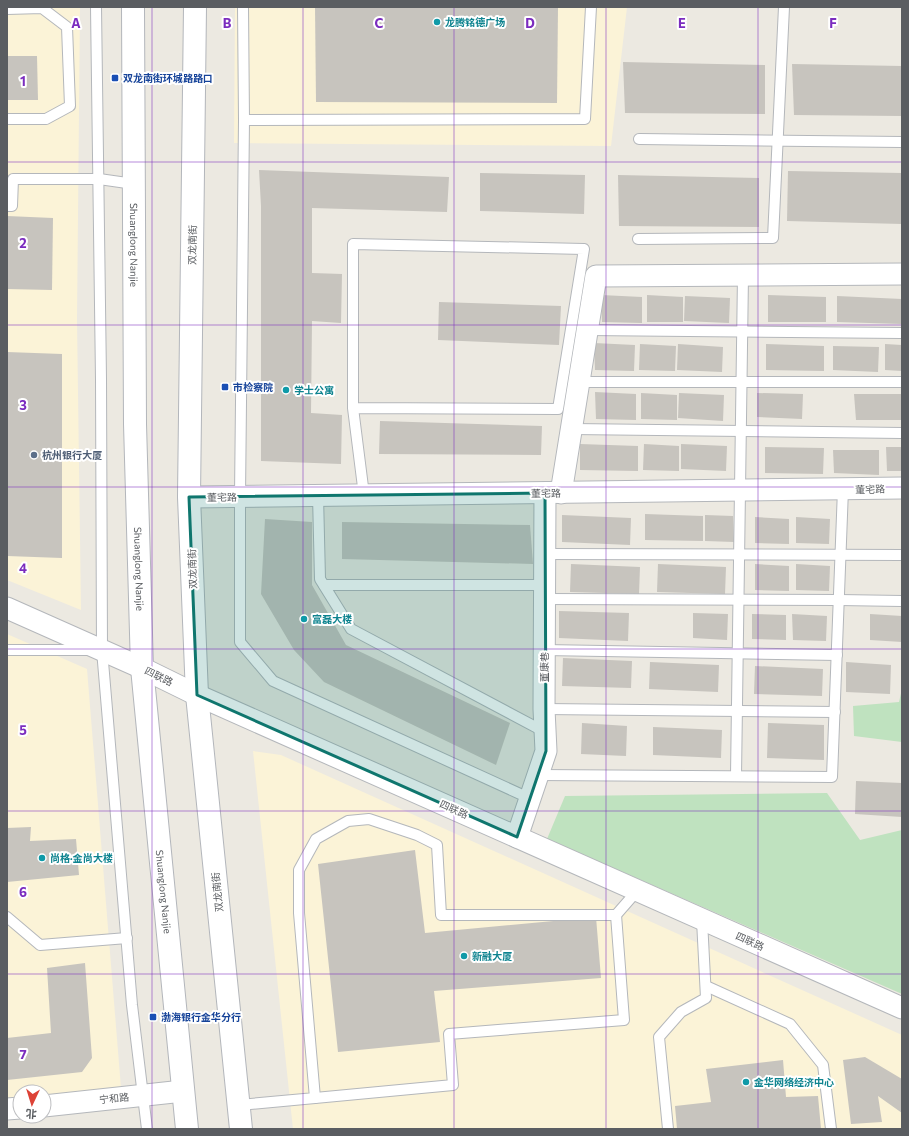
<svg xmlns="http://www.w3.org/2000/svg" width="909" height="1136" viewBox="0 0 909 1136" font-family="Commissioner,'Noto Sans SC',sans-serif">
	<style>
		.commercial { fill: #fbf3d7 }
		.green { fill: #bfe2bf }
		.building { fill: #c7c4be }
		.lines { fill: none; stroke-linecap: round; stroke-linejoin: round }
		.service-casing { stroke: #b4b7bb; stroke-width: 12 }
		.minor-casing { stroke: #b4b7bb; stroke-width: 23 }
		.secondary-casing { stroke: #b3b6bb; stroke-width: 24 }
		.service { stroke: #fff; stroke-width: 10 }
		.minor { stroke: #fff; stroke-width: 21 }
		.secondary { stroke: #fff; stroke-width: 22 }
		.marked { fill: #0f766e; fill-opacity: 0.2; stroke: #0f766e; stroke-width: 3; stroke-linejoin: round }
		.grid { fill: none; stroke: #7b2cbf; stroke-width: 1; stroke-opacity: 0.55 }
		.culture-dot { fill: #0f9aa8; stroke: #fff; stroke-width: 1.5 }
		.transit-dot { fill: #1a4fb4; stroke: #fff; stroke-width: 1.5 }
		.service-dot { fill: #5c6f8a; stroke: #fff; stroke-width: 1.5 }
		.labels { text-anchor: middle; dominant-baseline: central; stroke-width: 4; stroke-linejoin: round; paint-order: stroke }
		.culture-label { font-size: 10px; font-weight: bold; fill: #0d838f; stroke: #fff; text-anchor: start }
		.transit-label { font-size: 10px; font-weight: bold; fill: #164399; stroke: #fff; text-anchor: start }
		.street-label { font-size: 10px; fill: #5a5d61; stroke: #fff }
		.service-label { font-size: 10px; font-weight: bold; fill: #4e5e75; stroke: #fff; text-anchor: start }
		.grid-label { font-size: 13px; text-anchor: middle; font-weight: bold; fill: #7b2cbf; stroke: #fff; stroke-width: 4; stroke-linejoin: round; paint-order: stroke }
	</style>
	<rect width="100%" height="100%" fill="#ece9e1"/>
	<!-- commercial -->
	<g class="commercial">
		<polygon points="7,7 80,7 77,320 81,610 7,580"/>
		<polygon points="235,7 627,7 611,146 234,143"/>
		<polygon points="7,634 87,669 121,1088 44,1096 44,1092 20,1092 20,1099 7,1100"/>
		<polygon points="253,751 281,755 902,1035 902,1129 293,1129"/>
	</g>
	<!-- green -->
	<g class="green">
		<polygon points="902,689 902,742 854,736 853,706 899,702"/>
		<polygon points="827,793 860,840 902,830 902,994 547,839 565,796"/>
	</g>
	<!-- building -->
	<g class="building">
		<polygon points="315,7 558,7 557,103 316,102"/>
		<polygon points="7,56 37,56 38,100 7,100"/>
		<polygon points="623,62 765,65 765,114 625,113"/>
		<polygon points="792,64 902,66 902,116 794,115"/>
		<polygon points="259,170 449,177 447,212 312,208 312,273 342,274 341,323 312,321 311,413 342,415 341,464 261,461 261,206"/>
		<polygon points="788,171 902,173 902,224 787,221"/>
		<polygon points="480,173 585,175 584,214 480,211"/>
		<polygon points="618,175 759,178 759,227 619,226"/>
		<polygon points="7,216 53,218 52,290 7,289"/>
		<polygon points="601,295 642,297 642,323 602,322"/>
		<polygon points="647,295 683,297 683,322 647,322"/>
		<polygon points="768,295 826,297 826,322 768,322"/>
		<polygon points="685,296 730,298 729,323 684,321"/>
		<polygon points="837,296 902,299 902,324 837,322"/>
		<polygon points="439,302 561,306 559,345 438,340"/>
		<polygon points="594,343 635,345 634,371 595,370"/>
		<polygon points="640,344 676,346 675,371 639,370"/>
		<polygon points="678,344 723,347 722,372 677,370"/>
		<polygon points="766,344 824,346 824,371 766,370"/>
		<polygon points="885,344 902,345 902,371 885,370"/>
		<polygon points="833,346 879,347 878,372 833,370"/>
		<polygon points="7,352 62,354 62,558 7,556"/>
		<polygon points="595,392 636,394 636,420 596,419"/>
		<polygon points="641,393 677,395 677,420 641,419"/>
		<polygon points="679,393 724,395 723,421 678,418"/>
		<polygon points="757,393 803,394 802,419 757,417"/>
		<polygon points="854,394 902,394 902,420 856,420"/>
		<polygon points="380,421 542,426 541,455 379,454"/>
		<polygon points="580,444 638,446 638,471 580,470"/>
		<polygon points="644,444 679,446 679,471 643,470"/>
		<polygon points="681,444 727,446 726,471 681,469"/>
		<polygon points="765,447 824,448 823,474 765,473"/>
		<polygon points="886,447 902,447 902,471 887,471"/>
		<polygon points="833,450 879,450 879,475 834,473"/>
		<polygon points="645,514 703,516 703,541 645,540"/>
		<polygon points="562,515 631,518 630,545 562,542"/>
		<polygon points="705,515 733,516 734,542 705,541"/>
		<polygon points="755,517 789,519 789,544 755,543"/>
		<polygon points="796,517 830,519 829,544 796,543"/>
		<polygon points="265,519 312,522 312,585 346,645 510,723 496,765 324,682 294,650 261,594"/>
		<polygon points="342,522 530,525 533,564 342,559"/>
		<polygon points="571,564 640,567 639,594 570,592"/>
		<polygon points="658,564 726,567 725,594 657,592"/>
		<polygon points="755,564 789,566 789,591 755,590"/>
		<polygon points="796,564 830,566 829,591 796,590"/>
		<polygon points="559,611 629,613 628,641 559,638"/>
		<polygon points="693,613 728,614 727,640 693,638"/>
		<polygon points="752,614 786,615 786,640 752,639"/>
		<polygon points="792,614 827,616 826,641 793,640"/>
		<polygon points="870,614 902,616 902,642 870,640"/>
		<polygon points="563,658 632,661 631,688 562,686"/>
		<polygon points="650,662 719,665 718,692 649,689"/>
		<polygon points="846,662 891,665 890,694 846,692"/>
		<polygon points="755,666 823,669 822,696 754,694"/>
		<polygon points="582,723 627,726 626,756 581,754"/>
		<polygon points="768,723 824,725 824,760 767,758"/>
		<polygon points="653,727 722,730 721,758 653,755"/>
		<polygon points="856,781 902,783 902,817 855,814"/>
		<polygon points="31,827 30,841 76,839 79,875 7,882 7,828"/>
		<polygon points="415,850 425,933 596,917 601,978 434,991 440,1042 338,1052 318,864"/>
		<polygon points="85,963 92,1058 82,1072 7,1080 7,1038 51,1033 47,968"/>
		<polygon points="865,1057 902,1079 902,1113 878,1096 882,1122 851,1124 843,1060"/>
		<polygon points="783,1060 786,1097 818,1096 821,1129 677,1129 675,1106 711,1102 706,1069"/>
	</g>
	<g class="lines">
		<defs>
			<g id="service">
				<polyline points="96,7 101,379 102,650 132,1005 147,1129"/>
				<polyline points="243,7 244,120 240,496 240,642 273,681 529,798"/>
				<polyline points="7,9 42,8 67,27 70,106 46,119 7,119"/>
				<polyline points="244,120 585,119 591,7"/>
				<polyline points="639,139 902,142"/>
				<polyline points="7,206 12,206 13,179 99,179 134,184"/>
				<polyline points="638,239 773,238 784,7"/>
				<polyline points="588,330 902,333"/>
				<polyline points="579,382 902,382"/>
				<polyline points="353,408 558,409 584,249 353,244 353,408 364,495"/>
				<polyline points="572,429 902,433"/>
				<polyline points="318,495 320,579 351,629 545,732"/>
				<polyline points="545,554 902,555"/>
				<polyline points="324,585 544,585"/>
				<polyline points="545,599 839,600 902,601"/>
				<polyline points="7,650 90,650"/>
				<polyline points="544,650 837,655"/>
				<polyline points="544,709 835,712"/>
				<polyline points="538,775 832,777 843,489"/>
				<polyline points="736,776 743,275"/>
				<polyline points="7,917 40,945 127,938"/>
				<polyline points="706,986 790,1024 823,1065 831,1129"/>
				<polyline points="315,1098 453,1085 449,1034 624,1020 616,915"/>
				<polyline points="239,1105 315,1098 299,913 299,870 316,839 348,821 369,819 417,835 437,845 441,915 616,915 637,891"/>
				<polyline points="668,1129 659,1037 681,1012 706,998 702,920"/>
			</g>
			<g id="minor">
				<polyline points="561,493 596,276 902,274"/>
				<polyline points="189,497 902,488"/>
				<polyline points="7,608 142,668 197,695 902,1008"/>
				<polyline points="517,837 546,751 544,709 545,493"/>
				<polyline points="44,1106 183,1091"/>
				<polyline points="7,1109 20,1108"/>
			</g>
			<g id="secondary">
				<path id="s1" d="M133 7 135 424 142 668 187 1129"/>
				<polyline points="195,7 189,497 197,695 241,1129"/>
			</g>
		</defs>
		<!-- service casing -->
		<use href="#service" class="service-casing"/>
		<!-- minor casing -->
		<use href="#minor" class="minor-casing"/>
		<!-- secondary casing -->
		<use href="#secondary" class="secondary-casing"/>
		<!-- service -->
		<use href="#service" class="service"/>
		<!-- minor -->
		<use href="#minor" class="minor"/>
		<!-- secondary -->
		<use href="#secondary" class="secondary"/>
	</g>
	<!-- marked area -->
	<path class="marked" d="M545 493 546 751 517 837 197 695 189 497Z"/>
	<!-- grid -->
	<path class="grid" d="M152 7V1129M303 7V1129M454 7V1129M606 7V1129M758 7V1129M7 162H902M7 325H902M7 487H902M7 649H902M7 811H902M7 974H902"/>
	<!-- markers -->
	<g class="culture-dot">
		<circle cx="437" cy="22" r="4"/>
		<circle cx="286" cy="390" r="4"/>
		<circle cx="304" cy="619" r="4"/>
		<circle cx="42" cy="858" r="4"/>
		<circle cx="464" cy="956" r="4"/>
		<circle cx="746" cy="1082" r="4"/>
	</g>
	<g class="transit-dot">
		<rect x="111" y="74" width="8" height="8" rx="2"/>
		<rect x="221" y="383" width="8" height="8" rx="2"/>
		<rect x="149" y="1013" width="8" height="8" rx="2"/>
	</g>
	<circle class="service-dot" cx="34" cy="455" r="4"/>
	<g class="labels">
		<!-- culture labels -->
		<g class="culture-label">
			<text x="445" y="22">龙腾铭德广场</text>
			<text x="294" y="390">学士公寓</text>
			<text x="312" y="619">富磊大楼</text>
			<text x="50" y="858">尚格·金尚大楼</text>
			<text x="472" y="956">新融大厦</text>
			<text x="754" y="1082">金华网络经济中心</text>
		</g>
		<!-- transit labels -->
		<g class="transit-label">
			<text x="123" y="78">双龙南街环城路路口</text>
			<text x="233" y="387">市检察院</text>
			<text x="161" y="1017">渤海银行金华分行</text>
		</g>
		<!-- street labels -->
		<g class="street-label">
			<text stroke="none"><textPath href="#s1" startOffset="238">Shuanglong Nanjie</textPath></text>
			<text transform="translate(192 245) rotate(-89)">双龙南街</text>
			<text transform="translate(870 489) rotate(-2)">董宅路</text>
			<text transform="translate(546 493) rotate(-1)">董宅路</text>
			<text transform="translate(222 497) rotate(-1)">董宅路</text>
			<text stroke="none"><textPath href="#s1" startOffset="562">Shuanglong Nanjie</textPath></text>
			<text transform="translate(192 569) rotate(-92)">双龙南街</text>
			<text transform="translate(544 667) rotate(-90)">董康巷</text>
			<text transform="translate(159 676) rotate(26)">四联路</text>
			<text transform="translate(454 809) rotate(24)">四联路</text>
			<text stroke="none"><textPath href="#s1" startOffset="886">Shuanglong Nanjie</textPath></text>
			<text transform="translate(217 892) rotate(-96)">双龙南街</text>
			<text transform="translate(750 941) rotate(24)">四联路</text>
			<text transform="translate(114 1098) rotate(-6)">宁和路</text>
		</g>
		<!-- service labels -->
		<g class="service-label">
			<text x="42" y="455">杭州银行大厦</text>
		</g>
	</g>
	<g class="grid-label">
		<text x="76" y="28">A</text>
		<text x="227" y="28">B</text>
		<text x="379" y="28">C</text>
		<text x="530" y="28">D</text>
		<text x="682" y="28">E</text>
		<text x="833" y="28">F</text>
		<text x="23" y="86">1</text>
		<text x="23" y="248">2</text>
		<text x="23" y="410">3</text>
		<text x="23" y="573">4</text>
		<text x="23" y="735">5</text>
		<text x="23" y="897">6</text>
		<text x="23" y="1059">7</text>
	</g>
	<!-- border -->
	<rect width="909" height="1136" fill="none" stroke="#5a5d61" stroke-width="16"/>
	<!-- north arrow -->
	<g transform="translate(32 1104) rotate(184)"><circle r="19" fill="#ffffff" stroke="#bdbec0"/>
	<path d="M0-3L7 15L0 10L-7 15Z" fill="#dd4236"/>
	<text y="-6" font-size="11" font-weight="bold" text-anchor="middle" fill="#5a5d61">北</text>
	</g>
</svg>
